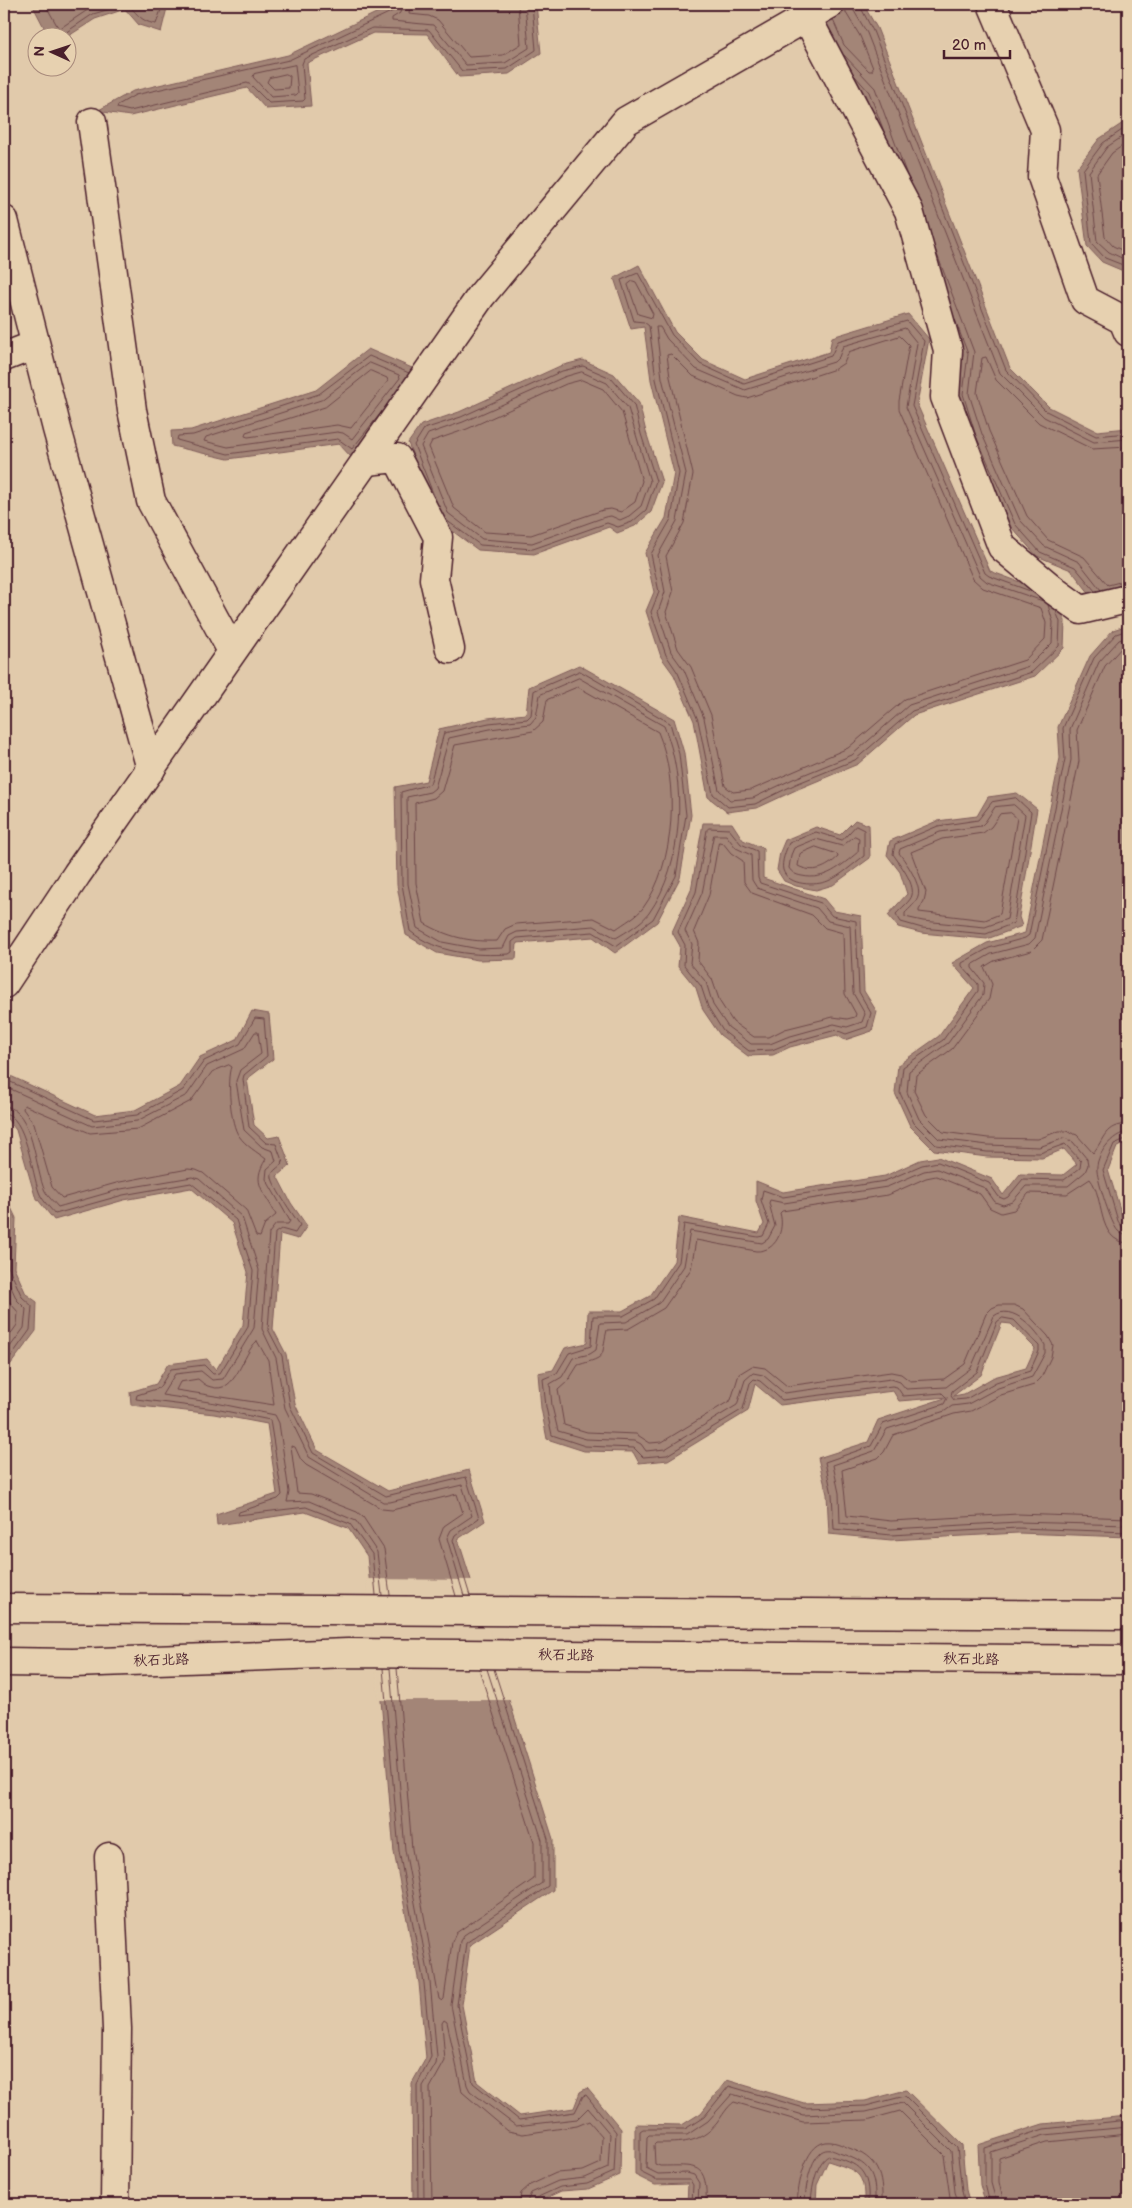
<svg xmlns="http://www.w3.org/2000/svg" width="1132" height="2208" viewBox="0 0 1132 2208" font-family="'Balsamiq Sans','LXGW WenKai TC',sans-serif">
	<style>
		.water { fill: #a38577; stroke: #7f5c59; fill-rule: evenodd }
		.pier { fill: #e1caab }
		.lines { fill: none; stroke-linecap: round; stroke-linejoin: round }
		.shore { stroke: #6e4849; stroke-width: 1 }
		.minor-casing { stroke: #4a1f2b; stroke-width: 31 }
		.major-casing { stroke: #4a1f2b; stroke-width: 31 }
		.minor { stroke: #e7d1b0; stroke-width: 28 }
		.major { stroke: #e7d1b0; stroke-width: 28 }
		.labels { text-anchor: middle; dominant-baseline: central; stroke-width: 4; stroke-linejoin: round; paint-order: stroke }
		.street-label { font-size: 14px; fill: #4a1f2b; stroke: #e7d1b0 }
	</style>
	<rect width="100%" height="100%" fill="#e1caab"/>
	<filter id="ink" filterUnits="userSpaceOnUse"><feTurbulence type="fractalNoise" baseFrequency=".02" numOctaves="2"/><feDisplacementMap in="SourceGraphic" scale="10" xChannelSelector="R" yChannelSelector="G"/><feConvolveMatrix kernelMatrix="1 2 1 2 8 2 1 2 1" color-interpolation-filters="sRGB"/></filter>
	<g filter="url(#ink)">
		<!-- water -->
		<g class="water">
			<polygon points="32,4 168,4 161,32 139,25 125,9 95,19 67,37 49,37"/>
			<polygon points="395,4 536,4 541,53 509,74 459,77 427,34 373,33 307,63 311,106 266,109 247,88 130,116 97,111 133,91 288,55"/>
			<polygon points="806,4 863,4 877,28 1010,368 1049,407 1097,431 1128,428 1128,590 1102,609 1071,570 1037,556 1011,527 972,438 957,394 963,354 865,94 828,55"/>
			<polygon points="1126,121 1128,121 1128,273 1102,262 1087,246 1077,168 1099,139"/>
			<polygon points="639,265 675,332 703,360 745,379 829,352 832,337 908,314 929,339 917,404 990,571 1033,587 1056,592 1065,621 1064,648 1035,676 914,715 858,764 798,789 757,808 727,812 708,797 694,721 674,675 661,657 646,611 654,592 645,553 666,518 674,473 651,380 644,327 631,329 614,278"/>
			<polygon points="368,349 419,371 352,458 339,444 228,459 172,446 171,431 191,430 316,390"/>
			<polygon points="583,360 614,374 639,403 646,432 662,482 651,512 635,526 617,533 609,527 534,554 478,550 439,521 408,443 421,425 459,412 560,366"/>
			<path d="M1128 625V1142L1117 1147 1108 1170 1123 1219 1128 1227V1537L1018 1533 891 1540 829 1534 827 1494 818 1458 868 1442 878 1420 948 1397 899 1401 893 1391 780 1405 755 1384 748 1411 668 1460 639 1463 633 1452 584 1451 547 1439 541 1408 538 1373 553 1370 565 1348 587 1343 588 1311H622L650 1296 674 1261 679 1217 759 1233 764 1224 756 1201V1181L783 1192 885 1176 920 1160 938 1157 992 1179 1003 1195 1020 1174 1063 1175 1077 1164 1064 1149 1042 1158 987 1157 934 1150 910 1126 895 1093 898 1065 939 1036 974 988 952 963 987 943 1025 933 1060 758 1058 727 1090 656 1113 630ZM1002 1323 1011 1324 1035 1348 1026 1368 994 1377 964 1394 953 1396 981 1375Z"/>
			<polygon points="579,665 674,719 684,753 691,815 680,878 657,922 615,953 593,937 517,943 516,959 478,960 437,953 406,935 397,885 395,787 426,781 439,729 488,718 526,714 529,687"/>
			<polygon points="1017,793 1037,809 1019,917 1022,926 987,939 921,933 898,927 888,915 907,894 900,872 887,855 890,841 937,821 977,816 988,797"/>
			<polygon points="855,820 869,825 870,858 833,885 816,890 796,886 784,881 777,870 780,852 785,840 816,827 840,835"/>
			<polygon points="703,823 732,823 743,840 763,848 763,878 824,899 834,911 861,916 864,991 877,1012 872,1031 845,1040 837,1035 790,1047 773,1055 748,1056 720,1035 703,1010 696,988 678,966 680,946 672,932 691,890"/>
			<polygon points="252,1011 269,1014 273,1059 247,1079 254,1125 268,1138 279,1136 290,1165 277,1176 291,1203 307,1226 298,1239 280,1234 273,1329 286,1354 295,1404 317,1450 388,1491 469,1470 485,1521 458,1539 553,1839 553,1890 470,1945 462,2005 477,2082 520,2116 574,2108 580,2092 587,2088 621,2129 620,2175 588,2189 561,2191 533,2204 413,2204 412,2083 426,2058 419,1983 394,1852 382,1711 367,1556 348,1528 305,1512 217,1525 216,1514 277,1494 267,1424 214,1414 131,1405 130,1392 156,1384 168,1364 207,1359 216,1370 243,1325 248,1272 232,1223 191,1188 124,1200 54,1220 35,1196 16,1130 4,1115 4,1073 95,1115 135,1110 180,1086 200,1057 237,1040"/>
			<polygon points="4,1193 16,1218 14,1267 26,1294 37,1302 36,1331 4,1373"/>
			<path d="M727 2080 804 2103 865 2101 906 2090 962 2145 966 2190 970 2204H864C865 2171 857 2171 828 2161L817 2185 816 2204H687L688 2184 655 2185 635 2175V2124L682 2125 701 2113Z"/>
			<polygon points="1128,2116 1128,2204 986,2204 980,2185 978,2145 1043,2124"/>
		</g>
		<!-- pier -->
		<polygon class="pier" points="367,1579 473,1580 511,1700 379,1700"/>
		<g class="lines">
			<!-- shore -->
			<g class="shore">
				<polyline points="45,4 59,29 89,9 105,4"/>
				<polyline points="396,4 393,11 289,60 135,95 118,105 117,108 130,111 247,83 251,85 269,103 303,101 305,99 302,64 304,59 372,28 429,30 462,71 507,69 536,50 532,4"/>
				<polyline points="402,4 400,13 392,18 392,21 433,25 466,65 505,63 529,48 525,4"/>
				<polyline points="410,4 409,14 429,16 438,20 469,57 503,55 521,44 518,4"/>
				<polyline points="852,4 854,11 867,33 1000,373 1044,417 1094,442 1128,439"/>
				<polyline points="859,4 873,31 1006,370 1046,411 1096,436 1128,433"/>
				<polyline points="833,20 844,45 869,71 872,71 873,68 860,36 846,13 845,5"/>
				<path d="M63 38 65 33 93 14 124 5C136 7 136 21 156 24L163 4"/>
				<polyline points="844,55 875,88 908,178"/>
				<polygon points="295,65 298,93 296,95 271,97 253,77 254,74"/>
				<polygon points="286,74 290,76 289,88 274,89 267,82 269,78"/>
				<polyline points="855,76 869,92 885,134"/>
				<polyline points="1128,126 1103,143 1083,170 1091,243 1105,258 1128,267"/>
				<polyline points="1128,133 1107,147 1089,172 1097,241 1109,252 1128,261"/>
				<polyline points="1128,142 1112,153 1097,174 1105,237 1113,246 1128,253"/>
				<polyline points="935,249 974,352 969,394 982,434 1020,520 1044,546 1079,562 1101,590"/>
				<polygon points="633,281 636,282 653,314 652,318 638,314 628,285"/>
				<polyline points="954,317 968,354 963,394 976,436 1015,524 1040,552 1075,567 1095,591"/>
				<polygon points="900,336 909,345 899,401 899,409 973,579 983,588 1041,608 1046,623 1045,639 1025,660 905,699 848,748 751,790 733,792 725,786 711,715 691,667 678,649 666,612 673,592 666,556 684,523 693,474 670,377 667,355 671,354 693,376 738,396 747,398 835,369 844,363 849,352"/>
				<polygon points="370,363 399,375 400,378 352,439 343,433 337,432 228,447 204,441 206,437 321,400"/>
				<polygon points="371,371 387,378 388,381 351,428 337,425 248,437 245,436 246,432 325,407"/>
				<polygon points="582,372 607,383 628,408 650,481 641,506 629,516 620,520 611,516 605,517 532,543 482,539 448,513 421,446 428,434 463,422 564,377"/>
				<polygon points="582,380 603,389 622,412 642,481 635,502 621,512 611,509 603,510 531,535 485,532 454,508 429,447 432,441 467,429 566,384"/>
				<polyline points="384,409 352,449 338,439 228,454 177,440 178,436 193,435 319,394 369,356 409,373"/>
				<polyline points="1128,447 1092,449 1039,423 996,380 986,357 982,358 977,393 989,431 1027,516 1048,540 1084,557 1108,585 1128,580"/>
				<polyline points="436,501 414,445 424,429 461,417 562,371 583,366 611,378 634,405 641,434 656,481 646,510 632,522 618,527 607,523 533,549 480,545 446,520"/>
				<polyline points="1033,592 989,576 985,573 912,406 924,341 907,321 838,341 831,356 744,384 700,364 672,335 638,273 621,280 634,321 644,322 649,326 656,379 679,473 671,519 651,554 659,592 651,612 666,655 678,673 698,720 713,794 728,807 755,804 796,784 855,760 912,711 1032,672 1059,646 1060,622 1056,611"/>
				<polyline points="1043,601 987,582 980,576 906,407 917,343 905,328 843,346 839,357 834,362 745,390 696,369 667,339 660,327 656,327 662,378 686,473 677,521 658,555 665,592 658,612 671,652 684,670 704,718 719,790 730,800 753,798 793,779 852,755 909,705 1029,666 1052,643 1053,622 1048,605"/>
				<polyline points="1128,630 1116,634 1094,658 1063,728 1065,759 1029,935 1025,938 989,948 962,963 962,966 978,984 978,991 943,1040 903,1067 900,1093 914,1123 936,1145 987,1152 1040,1153 1065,1144 1081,1161 1080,1168 1064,1180 1023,1179 1008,1197 1004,1199 999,1197 989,1183 938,1162 922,1165 885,1181 783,1197 763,1190 761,1200 769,1224 763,1236 758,1237 684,1224 679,1262 654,1299 623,1316 593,1316 591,1346 569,1353 557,1373 543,1379 546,1407 552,1435 585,1446 634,1448 643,1457 667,1455 743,1409 750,1383 754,1379 760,1381 782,1400 892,1386 897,1387 903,1396 942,1393 947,1398 944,1404 883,1424 871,1446 825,1462 832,1494 834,1529 891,1535 1018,1528 1128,1532"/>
				<path d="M1128 637 1119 640 1099 662 1070 729 1071 760 1035 938 1029 944 991 954 972 965V968L984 983 983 995 948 1043 909 1071 907 1092 919 1119 939 1139 988 1145 1039 1147 1065 1138 1073 1142 1087 1159 1088 1165 1085 1172 1068 1186H1026L1012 1202 1003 1205 995 1202 985 1188 937 1169 924 1171 887 1187 784 1203 770 1200 769 1203 775 1226 768 1239 762 1243 690 1231 684 1266 659 1303 626 1322 600 1323 596 1350 590 1354 573 1358 562 1377 550 1384 552 1406 558 1431 586 1439 635 1441 641 1444 646 1451 665 1449 737 1405 745 1380 753 1373 763 1375 784 1393 891 1379 900 1382 906 1389 946 1387 971 1368 994 1316C1012 1302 1037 1330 1045 1345V1353L1032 1377 998 1388 968 1404 952 1406 945 1411 887 1429 874 1451 833 1465 839 1493 840 1523 891 1529 1018 1522 1128 1525"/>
				<path d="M1128 644 1123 646 1105 666 1077 730 1079 761 1042 940 1031 951 994 961 984 967 992 984 989 999 952 1049 916 1075 914 1091 926 1115 943 1132 988 1138 1038 1139 1059 1131H1066L1077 1135 1093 1153C1105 1139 1103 1125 1128 1124"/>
				<path d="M580 671 670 723 679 754 686 815 676 876 653 919 616 946 593 932 517 938 512 942V952L509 954C475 956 438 954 410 931L402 884 401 792 430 784 444 733 489 723 527 719 531 715 534 691Z"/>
				<path d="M579 678 664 726C687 781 684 864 649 913 642 923 626 932 616 938L594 926 517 932 509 936 503 948 479 949 442 942 417 928 408 884 407 797 430 792 435 788 449 738 490 729 530 724 536 717 540 695Z"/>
				<path d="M578 687 658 732C679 782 676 863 643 908 637 916 624 923 616 929L594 918 516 924 505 929 497 941C469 942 448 937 424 923L416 883 415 803 434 798 442 791 455 745 533 731 543 722 547 700Z"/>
				<path d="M1016 798 1031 812 1014 923 986 934 922 928 901 922 896 914C900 909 911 901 912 895 915 883 899 863 893 854L895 844 938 826 978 820 992 802Z"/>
				<path d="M1014 805 1025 815 1007 919 985 927 923 921 905 917V913C909 909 916 903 918 897 922 885 906 862 899 853L900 849 940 832 981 826 985 822 995 807Z"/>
				<polygon points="1011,813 1017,818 1000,914 985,920 919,912 919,910 924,901 926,892 911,852 942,839 983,833 991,827 1000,814"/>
				<path d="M856 826 864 830V856C853 864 841 876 828 881 816 886 788 886 783 870 781 862 786 850 789 843L816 832 842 840Z"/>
				<polygon points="709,828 729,829 741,844 757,851 758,878 760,883 821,903 832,916 856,921 859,992 871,1013 867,1027 846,1034 836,1030 789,1043 772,1050 749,1051 723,1031 708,1007 701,986 684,965 685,945 678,932 696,892 707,830"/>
				<polygon points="714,835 726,835 736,848 751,855 752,880 757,888 817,908 828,921 850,926 853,993 865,1014 862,1022 847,1027 834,1024 787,1037 770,1044 751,1044 728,1027 713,1005 706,982 690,963 692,944 685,931 702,893"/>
				<path d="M855 836 859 838 858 852C841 866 825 881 802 876 796 875 792 873 789 868L791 855 794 848 816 839 842 846Z"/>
				<polygon points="719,842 723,843 731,853 743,861 744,882 752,893 812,915 825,928 843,933 845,994 856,1014 855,1017 847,1019 833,1017 785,1029 769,1037 754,1037 733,1022 720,1002 712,979 698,961 699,943 694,931 709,895"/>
				<path d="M816 847 837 854 838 857C826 868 814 874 798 866L800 854Z"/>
				<path d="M229 1065 232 1067C227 1079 230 1125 239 1136 246 1146 257 1152 266 1159 250 1184 265 1191 276 1215L265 1224 260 1237 256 1236 246 1210 203 1173 196 1170 188 1169 120 1182 62 1198 52 1187 34 1124 23 1109 24 1105 90 1133 138 1129 191 1101 212 1072Z"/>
				<path d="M4 1079 94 1120 137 1115 183 1090 204 1061 240 1044 255 1018 264 1019 267 1056 244 1075 243 1079 249 1127 266 1143 276 1144 283 1163C281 1166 274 1169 272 1174 269 1182 295 1217 300 1225L295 1233 281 1229 275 1233 268 1329 282 1356 290 1406 313 1453 386 1496 466 1477 479 1518 455 1535 453 1540 470 1596"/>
				<polyline points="4,1086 92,1126 137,1121 187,1095 207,1066 244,1049 255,1032 258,1032 261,1054 240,1070 236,1081 244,1130 262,1147 273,1151 276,1161 267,1169 266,1179 290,1221 288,1224 276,1224 269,1233 262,1329 276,1358 285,1408 309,1457 383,1502 390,1502 462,1485 472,1516 451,1530 447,1538 464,1596"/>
				<path d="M4 1106C34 1108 35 1171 45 1191 48 1197 54 1202 58 1207L121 1189 192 1177 199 1179 242 1217 259 1270 254 1328 223 1379 212 1380 201 1371 175 1374 162 1395 216 1403 275 1415 279 1423 289 1492 287 1502 309 1501 356 1521 377 1552 382 1595"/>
				<path d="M4 1113C26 1115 32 1174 39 1192 42 1200 50 1208 55 1214L123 1195 191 1183 236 1220 253 1271 248 1327 220 1373 213 1374 204 1365 171 1369 159 1388 137 1395 136 1399 215 1409 270 1420 282 1495 278 1499 239 1512 238 1515 306 1507 350 1524 372 1554 376 1595"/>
				<path d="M1128 1132C1112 1133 1095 1156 1097 1171 1098 1182 1111 1224 1118 1231 1121 1234 1124 1235 1128 1235"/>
				<polyline points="1128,1138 1114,1144 1103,1170 1118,1221 1123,1228 1128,1229"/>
				<polyline points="4,1204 11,1219 9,1268 22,1297 32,1306 30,1330 4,1366"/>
				<path d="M1128 1243C1096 1241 1105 1197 1090 1179L1067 1194 1029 1193 1014 1210 1001 1213 990 1208 980 1194 936 1176 926 1178 888 1195 782 1211 780 1213C785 1230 776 1252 756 1251L696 1240 691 1269 664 1308 628 1329 607 1330C600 1358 609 1356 578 1365L568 1381 558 1390 564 1425 587 1432 636 1434 650 1443 662 1442 731 1400 739 1374 752 1366 765 1368 787 1386 891 1372 901 1374 910 1381 944 1379 965 1364 986 1314 992 1308 999 1305H1014L1023 1309 1048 1336 1053 1345 1051 1357 1041 1378 1034 1385 1001 1395 971 1411 954 1414 893 1435 884 1452 878 1458 842 1470 847 1516 891 1521 1018 1514 1128 1518"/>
				<polyline points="4,1272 17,1300 26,1309 24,1328 4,1355"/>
				<polyline points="4,1290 11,1304 18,1312 17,1325 4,1343"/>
				<polygon points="1003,1318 1014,1320 1039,1346 1039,1351 1030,1371 996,1382 966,1399 954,1400 951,1396 952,1391 977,1372 997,1322"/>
				<path d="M257 1341 268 1360 274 1405 176 1390 180 1382 198 1379C202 1382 205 1386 211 1387 237 1395 242 1353 257 1341Z"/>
				<polyline points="390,1595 384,1549 363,1517 357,1512 311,1494 297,1493 291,1446 295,1447 301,1460 306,1465 382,1509 392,1510 457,1494 463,1513 444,1526 439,1539 456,1596"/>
				<polyline points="383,1668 399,1851 424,1983 431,2057 417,2085 418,2204"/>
				<polyline points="390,1668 405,1850 430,1982 437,2057 436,2064 423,2086 424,2204"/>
				<polyline points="397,1668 412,1849 439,1999 442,2001 444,1999 452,1942 456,1933 534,1879 534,1842 479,1669"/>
				<polyline points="487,1669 542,1840 542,1883 464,1935 460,1941 451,2005 467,2085 470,2091 516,2126 577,2119 588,2108 610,2134 608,2168 585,2178 558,2181 531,2193 526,2204"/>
				<polyline points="494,1669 548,1839 548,1886 466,1943 457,2005 473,2083 519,2120 575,2112 583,2096 586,2095 616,2132 614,2172 587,2184 560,2187 536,2198 533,2204"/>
				<polyline points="432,2204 430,2088 445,2061 442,2023 444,2020 447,2022 462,2092 508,2131 523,2134 577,2126 589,2121 602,2136 601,2163 583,2171 556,2173 530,2185 521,2193 519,2204"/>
				<polyline points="692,2204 693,2185 690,2180 656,2180 640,2172 640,2131 643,2129 685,2129 704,2117 729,2086 804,2108 866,2106 905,2096 957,2148 962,2191 965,2204"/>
				<polyline points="698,2204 699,2183 694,2175 687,2173 658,2174 646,2168 647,2137 649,2135 687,2135 708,2121 732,2094 803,2115 866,2112 903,2103 951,2151 955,2192 959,2204"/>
				<path d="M706 2204C708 2161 696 2166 660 2166L655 2164 654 2145 656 2143C680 2143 700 2144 717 2123 722 2116 727 2107 734 2102L803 2122 867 2120 900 2111 944 2155 951 2204"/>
				<path d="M797 2204C798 2187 804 2145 826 2142 834 2141 842 2145 849 2148 878 2158 883 2175 882 2204"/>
				<path d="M805 2204C805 2190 809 2162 821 2152 827 2148 833 2150 839 2153 870 2163 876 2172 875 2204"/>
				<path d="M811 2204C811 2192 816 2161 829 2156 860 2163 870 2171 868 2204"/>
				<polyline points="990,2204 985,2184 985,2148 1044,2129 1128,2120"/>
				<polyline points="997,2204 991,2183 991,2152 1045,2135 1128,2127"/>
				<polyline points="1004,2204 999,2182 999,2158 1047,2142 1128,2134"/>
			</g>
			<defs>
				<g id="minor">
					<polyline points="992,4 1045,130 1042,177 1085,300 1123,320 1128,332"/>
					<polyline points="807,18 909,211 948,350 945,397 1002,547 1056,592 1081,610 1127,599 1128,597"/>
					<polyline points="92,122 132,410 151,501 232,651"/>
					<polyline points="4,220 57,429 151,769"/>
					<polyline points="4,357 35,345"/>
					<polyline points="366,461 397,458 438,537 434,579 450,649"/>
					<polyline points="4,984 77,874 481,296 626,121 830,4"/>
					<polyline points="109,1857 117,2029 115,2204"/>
				</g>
				<g id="major">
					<polyline points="4,1608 1128,1615"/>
					<polyline points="4,1662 73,1663 348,1653 1128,1660"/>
				</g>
			</defs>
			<!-- minor casing -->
			<use href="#minor" class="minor-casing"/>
			<!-- major casing -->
			<use href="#major" class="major-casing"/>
			<!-- minor -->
			<use href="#minor" class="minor"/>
			<!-- major -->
			<use href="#major" class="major"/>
		</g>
	</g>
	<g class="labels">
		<!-- street labels -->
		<g class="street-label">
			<text transform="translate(566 1655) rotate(1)">秋石北路</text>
			<text transform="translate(971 1659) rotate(1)">秋石北路</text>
			<text transform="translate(161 1660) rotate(-2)">秋石北路</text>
		</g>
	</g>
	<!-- margin -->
	<rect width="1132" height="2208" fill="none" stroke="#e7d1b0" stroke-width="20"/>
	<rect x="10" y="10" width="1112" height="2188" fill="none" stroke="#4a1f2b" stroke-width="2" filter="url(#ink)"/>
	<!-- north arrow -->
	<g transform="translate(52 52) rotate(273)"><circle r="24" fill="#e7d1b0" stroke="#a88a7b"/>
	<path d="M0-4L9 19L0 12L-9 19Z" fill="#4a1f2b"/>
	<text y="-8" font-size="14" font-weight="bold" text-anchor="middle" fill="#4a1f2b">N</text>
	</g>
	<!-- scale -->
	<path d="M944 50v8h66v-8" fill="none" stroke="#4a1f2b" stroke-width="2.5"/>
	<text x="952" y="50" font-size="15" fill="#4a1f2b" stroke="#e7d1b0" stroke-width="4" paint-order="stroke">20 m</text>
</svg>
